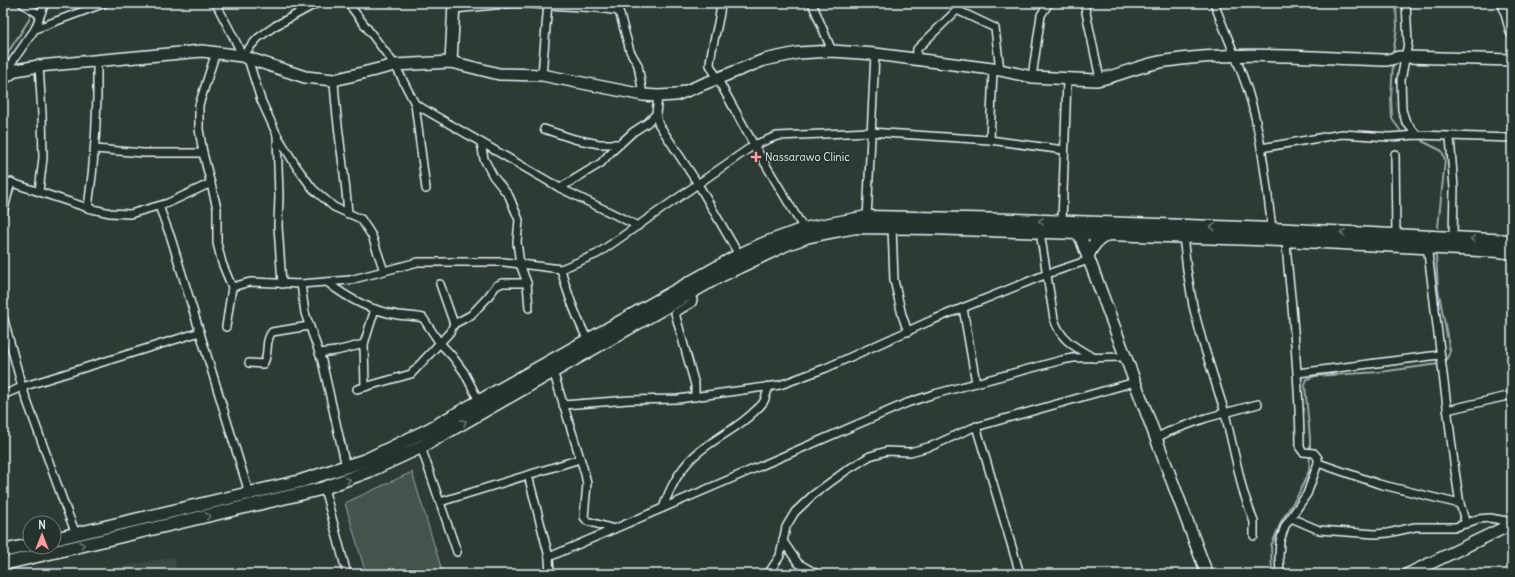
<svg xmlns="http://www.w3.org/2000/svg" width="1515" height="577" viewBox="0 0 1515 577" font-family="Delius,sans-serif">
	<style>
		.built { fill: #3b4843 }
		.green { fill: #45524e; stroke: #96a2a3 }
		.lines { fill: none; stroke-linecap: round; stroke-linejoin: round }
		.stream { stroke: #9da8a9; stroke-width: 2 }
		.street-casing { stroke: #e8f1f8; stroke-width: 10 }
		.secondary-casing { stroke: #e8f1f8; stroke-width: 14 }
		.primary-casing { stroke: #e8f1f8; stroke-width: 15 }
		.street { stroke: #26332d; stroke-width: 7 }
		.secondary { stroke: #26332d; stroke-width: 11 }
		.primary { stroke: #26332d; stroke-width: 12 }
		.oneway { stroke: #6a7674 }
		.poi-dot { fill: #ff9aa2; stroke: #26332d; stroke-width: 1.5 }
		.labels { text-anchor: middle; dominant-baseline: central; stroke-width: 3; stroke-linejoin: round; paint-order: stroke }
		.poi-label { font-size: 11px; fill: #e8f1f8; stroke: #26332d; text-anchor: start }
	</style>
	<rect width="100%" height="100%" fill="#2e3b35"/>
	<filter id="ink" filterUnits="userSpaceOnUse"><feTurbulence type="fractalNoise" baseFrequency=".025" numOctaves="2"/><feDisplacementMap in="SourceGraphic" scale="8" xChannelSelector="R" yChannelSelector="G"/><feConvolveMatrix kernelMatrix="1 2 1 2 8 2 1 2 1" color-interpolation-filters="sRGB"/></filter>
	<g filter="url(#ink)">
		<!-- built -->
		<polygon class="built" points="174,557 178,574 82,574"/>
		<!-- green -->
		<polygon class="green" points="412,472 443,574 366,574 345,503"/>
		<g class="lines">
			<!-- stream -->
			<g class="stream">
				<polyline points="1393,55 1397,27 1396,3"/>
				<polyline points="3,60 29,20 35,3"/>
				<polyline points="1393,62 1391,98 1392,119 1400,130"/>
				<polyline points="1422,141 1442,151 1445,160 1438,227"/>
				<polyline points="1436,256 1438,289 1450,351 1446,361 1443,362"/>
				<polyline points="1310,450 1310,438 1305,385 1307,379 1315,376 1380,372 1439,364"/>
				<polyline points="1272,574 1271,546 1282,520 1298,495 1309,471 1310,455"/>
			</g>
			<defs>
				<g id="street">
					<polyline points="22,3 40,15"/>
					<path d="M216 3C224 21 235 37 242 56L258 38 275 26 317 3"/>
					<polyline points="348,3 395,65 415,104 560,188 638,226"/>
					<path d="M721 3C720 24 711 44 710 65L754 145 804 229"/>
					<polyline points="812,3 832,51"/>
					<polyline points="1084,3 1100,79"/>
					<path d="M1214 3C1225 32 1238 61 1248 91 1262 136 1266 182 1272 229"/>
					<polyline points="1406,3 1408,43 1401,80 1402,110 1406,122 1417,135"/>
					<polyline points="454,9 515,3 598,8 619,11 630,51 638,65 643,95"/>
					<polyline points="35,29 45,3"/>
					<polyline points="216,52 199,105 199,129 203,153 217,208 217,243 222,263 232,287"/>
					<polyline points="248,59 261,100 277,135 296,166 313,189 334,207 361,219 372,236 384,271"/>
					<polyline points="916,60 917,49 957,10 995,28 1000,70"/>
					<polyline points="10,65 35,29 105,3"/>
					<polyline points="542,75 548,3"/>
					<polyline points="1032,77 1041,15 1049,3"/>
					<path d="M334 80C336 125 345 169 348 214"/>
					<polyline points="658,96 656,114 658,123 698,184 739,255"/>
					<polyline points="415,104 426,189"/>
					<polyline points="544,129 574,139 599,144 620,144"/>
					<polyline points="277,135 279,196 278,226 282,284"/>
					<polyline points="1450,137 1454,188 1453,238"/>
					<polyline points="990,140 993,69"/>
					<polyline points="481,143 484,159 493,176 509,196 519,220 517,242 520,264 527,283 529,308"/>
					<polyline points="1261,148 1342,134 1389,137 1417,135 1512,138"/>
					<polyline points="95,149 143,153 203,153"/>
					<polyline points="1395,154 1396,235"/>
					<polyline points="3,180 88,208 110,213 130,214 168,203 211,183"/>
					<polyline points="560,188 601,163 609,154 633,132 647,123 656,114"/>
					<polyline points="39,191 43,158 42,114 39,66"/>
					<polyline points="159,206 171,238 250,496"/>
					<path d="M88 208C95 159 98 111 97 61"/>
					<polyline points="3,213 11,182"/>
					<polyline points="867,219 875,54"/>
					<polyline points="1062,222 1067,79"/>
					<polyline points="892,227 894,280 902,315 908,332"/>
					<path d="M1040 232 1054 319C1061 341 1075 347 1094 358"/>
					<polyline points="1183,236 1187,270 1193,306 1202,340 1225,413 1243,491 1254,522 1254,536"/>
					<path d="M1286 240C1287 263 1290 285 1292 307 1296 354 1300 401 1300 448L1303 452 1314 453 1318 458V463"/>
					<polyline points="1427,245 1455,471 1460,504 1466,524"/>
					<path d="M561 269C567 294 576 316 587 339"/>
					<path d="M327 282C347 298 372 311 398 315 406 316 414 316 423 318L439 342 452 356 464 372 479 401"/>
					<polyline points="301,284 305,313 322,361 346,467"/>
					<polyline points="690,294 693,300 692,303 675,313 695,385 695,397"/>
					<polyline points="963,308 976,383"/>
					<polyline points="3,316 22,387 65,506 76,534"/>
					<polyline points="454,324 471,315 487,298 496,286 502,283 527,283"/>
					<polyline points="226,327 232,287 250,282 301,284 350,280 418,262 504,262 561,269 597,254 754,145 777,136 870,132 990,140 1064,150"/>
					<polyline points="319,353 336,351 364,344"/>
					<path d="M249 363 263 364C270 355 264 341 272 332L309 326"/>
					<polyline points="553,371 585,474 587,484 584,517 587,521 614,529"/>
					<polyline points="1298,373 1439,355"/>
					<polyline points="365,387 364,344 375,309"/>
					<polyline points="357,389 411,374 450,332 454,324 440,284"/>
					<polyline points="3,395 22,387 200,332"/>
					<polyline points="563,405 629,400 678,399 780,385 826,368 930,321 1047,274 1089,260"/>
					<polyline points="1447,410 1512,395"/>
					<polyline points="976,426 1020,574"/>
					<polyline points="1156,438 1168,432 1206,418 1258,404"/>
					<polyline points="421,447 457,552"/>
					<polyline points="528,475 549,557 550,574"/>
					<polyline points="324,488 347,574"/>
					<polyline points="440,502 580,459"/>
					<path d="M663 508C669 490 678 472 692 458 711 439 737 430 756 410 758 408 762 405 764 401 766 397 767 391 769 387"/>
					<polyline points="1291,518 1319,530 1375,534 1388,533 1415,527 1456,527 1478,519 1490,518 1512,522"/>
					<polyline points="783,541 798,563 817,574"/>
					<polyline points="549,557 907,403 931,395 1062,360 1073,358 1125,357"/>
					<polyline points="766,574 770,571 780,556 786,527 795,512 813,495 847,470 870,456 887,451 910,452 932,446 972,428 1135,382"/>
					<polyline points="1280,574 1279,556 1280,541 1285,526 1307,494 1318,463 1379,484 1460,504"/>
				</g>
				<g id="secondary">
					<polyline points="1504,3 1512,32"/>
					<polyline points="451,62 454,3"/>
					<path d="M3 79 16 70 39 66 202 51 242 56 305 77 334 80 395 65 451 62 499 74 542 75 643 95 658 96 676 95 764 60 798 53 832 51 875 54 1000 70 1032 77 1096 80C1119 76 1142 64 1166 61 1239 50 1314 58 1387 60L1399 57H1406L1512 60"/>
					<polyline points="1078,226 1079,233 1207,574"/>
					<polyline points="1408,574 1512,524"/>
				</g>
				<g id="primary">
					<path d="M1088 255C1092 245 1097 240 1106 235"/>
					<polyline points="54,539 301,481 366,460 428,430 739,255 763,244 804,229 867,217 1015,220 1272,229 1512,241"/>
					<polyline points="3,551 30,545"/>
					<polyline points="3,564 304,493 324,488 369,471 421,447 718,277 787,244 806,237 830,232 856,227 930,228 1283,240 1500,251 1512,253"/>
				</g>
			</defs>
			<!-- street casing -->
			<use href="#street" class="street-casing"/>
			<!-- secondary casing -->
			<use href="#secondary" class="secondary-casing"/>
			<!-- primary casing -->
			<use href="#primary" class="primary-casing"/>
			<!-- street -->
			<use href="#street" class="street"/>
			<!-- secondary -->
			<use href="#secondary" class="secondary"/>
			<!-- primary -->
			<use href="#primary" class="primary"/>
		</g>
		<!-- one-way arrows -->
		<defs><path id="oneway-chevron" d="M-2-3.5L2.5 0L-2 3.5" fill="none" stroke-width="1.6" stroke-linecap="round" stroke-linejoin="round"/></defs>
		<g class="oneway">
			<use href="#oneway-chevron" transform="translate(1041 221) rotate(-178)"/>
			<use href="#oneway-chevron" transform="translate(1213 227) rotate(-178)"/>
			<use href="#oneway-chevron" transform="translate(1343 233) rotate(-177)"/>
			<use href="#oneway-chevron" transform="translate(1473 239) rotate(-177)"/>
			<use href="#oneway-chevron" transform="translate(464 422) rotate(-30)"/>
			<use href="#oneway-chevron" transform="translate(348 480) rotate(-20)"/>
			<use href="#oneway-chevron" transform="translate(208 516) rotate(-13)"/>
			<use href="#oneway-chevron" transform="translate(82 545) rotate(-13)"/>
		</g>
	</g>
	<!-- markers -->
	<path class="poi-dot" d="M754 151h4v4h4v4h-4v4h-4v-4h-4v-4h4z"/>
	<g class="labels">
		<!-- poi labels -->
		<g class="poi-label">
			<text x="765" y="157">Nassarawo Clinic</text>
		</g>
	</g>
	<!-- margin -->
	<rect width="1515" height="577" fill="none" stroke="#26332d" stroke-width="16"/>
	<rect x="8" y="8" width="1499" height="561" fill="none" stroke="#e8f1f8" stroke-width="1.5" filter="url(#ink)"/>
	<!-- north arrow -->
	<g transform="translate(42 535)"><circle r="19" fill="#26332d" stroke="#747f7e"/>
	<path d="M0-3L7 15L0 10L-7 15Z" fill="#ff9aa2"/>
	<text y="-6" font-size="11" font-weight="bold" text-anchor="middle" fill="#e8f1f8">N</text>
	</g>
</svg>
